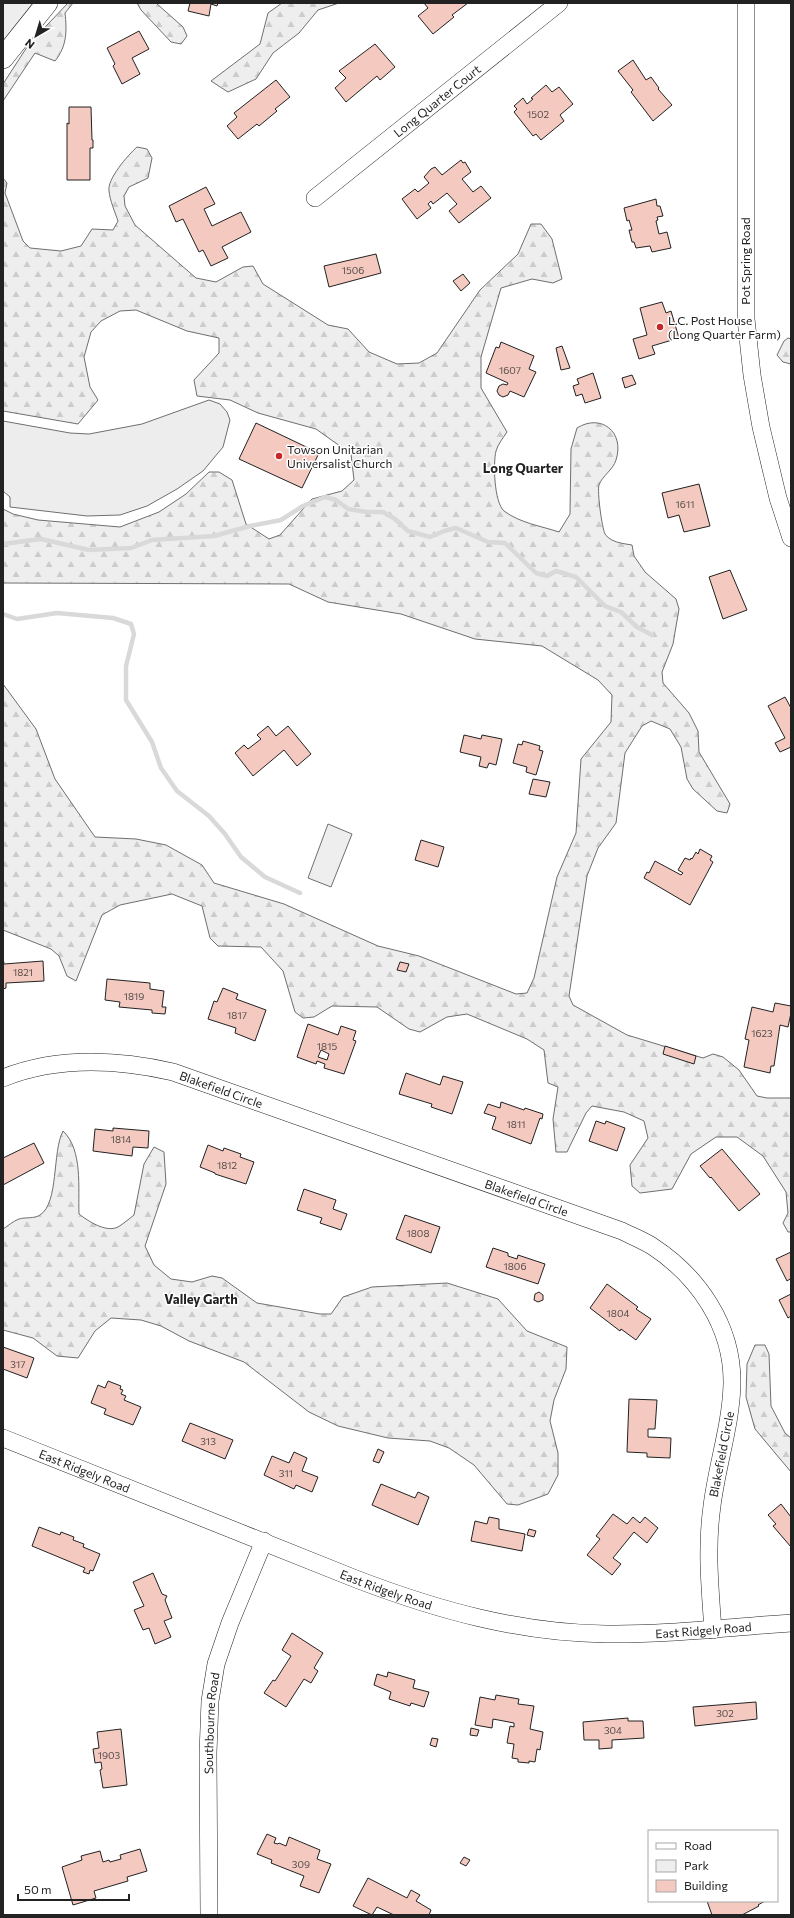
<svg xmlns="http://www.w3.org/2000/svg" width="794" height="1918" viewBox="0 0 794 1918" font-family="Commissioner,sans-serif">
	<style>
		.forest { fill: url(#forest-firs); stroke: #6f6f6f }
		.park { fill: #eee; stroke: #6f6f6f }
		.parking { fill: #ededed; stroke: #6f6f6f }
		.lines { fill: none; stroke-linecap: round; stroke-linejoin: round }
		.stream { stroke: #d9d9d9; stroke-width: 4.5 }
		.building { fill: #f3c9c0; stroke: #222; fill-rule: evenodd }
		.minor-casing { stroke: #222; stroke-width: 18 }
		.major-casing { stroke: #222; stroke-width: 22 }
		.minor { stroke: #fff; stroke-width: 17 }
		.major { stroke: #fff; stroke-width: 21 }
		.poi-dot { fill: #c62828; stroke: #fff; stroke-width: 1.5 }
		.labels { text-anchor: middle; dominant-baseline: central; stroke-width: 3; stroke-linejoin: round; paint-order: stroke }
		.number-label { font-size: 10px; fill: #564c4a }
		.street-label { font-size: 12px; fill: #222; stroke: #fff }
		.poi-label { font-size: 12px; fill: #222; stroke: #fff; text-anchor: start }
		.neighbourhood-label { font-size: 13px; font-weight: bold; fill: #222; stroke: #fff }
	</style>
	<defs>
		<pattern id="forest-firs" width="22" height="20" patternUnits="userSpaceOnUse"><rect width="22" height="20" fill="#eee"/><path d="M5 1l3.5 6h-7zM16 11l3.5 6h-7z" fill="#ccc"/></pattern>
	</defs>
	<rect width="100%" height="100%" fill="#fff"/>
	<!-- forest -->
	<g class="forest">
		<path d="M68 3H73L65 13C67 31 67 46 55 61L35 53 3 101V84L29 44Z"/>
		<polygon points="137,3 156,3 183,27 187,36 181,44 171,42 141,10"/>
		<polygon points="282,3 339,3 318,10 299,33 273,53 256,79 228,92 211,81 260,44 268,13"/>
		<path d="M137 147 147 149 152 158 148 178 129 187 124 196 125 206 135 225 196 278 216 282 243 267 253 266 263 284 328 325 348 329 369 352 397 364 419 363 437 353 480 290 518 254 531 224H541L552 239 562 279 553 283 532 279 501 288 481 357V388L507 432C503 438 498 444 496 451 493 463 494 502 504 511 520 523 541 526 559 532L570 514 571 449 577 428C601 413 625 432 616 460 613 470 602 476 599 485 597 492 602 528 605 534 606 536 610 539 612 540 617 543 626 544 632 545L634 556 645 572 676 599 679 609 673 644 662 672 663 683 689 713 698 731 699 752 730 804 727 813 717 811 693 789 687 779 681 747 670 729 651 721 642 726 625 753 616 823 598 848 587 876 569 996 573 1005 627 1035 703 1058 713 1054 723 1057 739 1070 757 1096 767 1098H791V1232H788L783 1223 788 1213 786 1192 763 1156 737 1137H716L691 1154 672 1189 640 1193 632 1186 630 1165 648 1138 644 1121 624 1112 592 1106 586 1113 567 1152H556L553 1119 558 1087 548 1083 544 1050 527 1039 467 1014 447 1017 420 1032 409 1029 377 1007 332 1006 314 1017 303 1018 295 1012 283 971 261 947 218 946 210 938 202 906 172 894 120 905 102 915 76 981 67 976 59 956 51 949 3 930V684L36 729 55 779 95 837 136 839 166 845 202 865 214 883 284 904 378 946 419 956 516 994 527 993 534 978 557 877 576 833 581 759 611 722 612 695 598 680 542 646 475 639 401 614 328 602 289 584 3 583V509L13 514 38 520 120 527 159 512 186 494 209 472H219L232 480 246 524 269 539 280 535 312 499 342 491 354 480 351 454 316 429 258 413 230 400 197 396 194 380 219 353V338L187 331 136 310 120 311 101 321 91 332 84 357 90 387 98 400 78 424 3 411V178L7 183 5 193 23 241 30 248 61 251 81 246 92 229 113 230 118 221C115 212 110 201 109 191 107 179 128 155 137 147Z"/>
		<polygon points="788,338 791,339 791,364 783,362 777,355 784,341"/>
		<path d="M63 1131C83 1150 78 1188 79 1214 88 1221 106 1233 118 1227 123 1224 129 1219 134 1215L144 1164 154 1147 164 1152 166 1184 145 1246 154 1265 171 1279 192 1282 212 1276 222 1278 257 1303 320 1314H331L343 1297 372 1287 447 1283 498 1299 527 1331 567 1347 566 1369 554 1400 550 1421 558 1453V1475L548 1494 518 1505 507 1504 474 1465 449 1448 430 1441 388 1438 338 1426 309 1412 244 1362 189 1341 161 1326 141 1320 111 1318 95 1331 78 1358 57 1356 33 1338 3 1330V1229C8 1226 13 1221 19 1219 25 1217 34 1219 40 1215 59 1203 52 1152 63 1131Z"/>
		<polygon points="755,1345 765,1345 769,1354 771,1406 785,1433 791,1438 791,1472 755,1429 746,1397 747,1364"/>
	</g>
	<!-- park -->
	<g class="park">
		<polygon points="3,3 33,3 3,41"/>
		<polygon points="328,824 352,834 331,887 308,878"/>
	</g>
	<!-- parking -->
	<polygon class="parking" points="209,400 220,404 227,412 230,420 223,447 203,471 177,489 147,506 120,515 87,516 10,507 10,497 3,491 3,421 70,433 89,434 142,424"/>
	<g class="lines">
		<!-- stream -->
		<g class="stream">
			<polyline points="3,544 41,539 89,550 131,548 152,540 214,536 250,526 281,520 303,506 325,497 336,500 348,509 367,512 383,512 395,519 408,531 430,537 444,531 456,528 488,542 505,543 536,573 547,576 556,571 576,577 605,606 621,612 637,627 652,635"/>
			<polyline points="3,614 17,619 57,613 113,618 131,624 134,634 126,666 126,700 152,742 161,768 177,791 209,816 225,834 241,857 265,877 300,893"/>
		</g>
	</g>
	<!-- building -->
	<g class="building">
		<polygon points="190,3 218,3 217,6 211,4 209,16 188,11"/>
		<polygon points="424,3 468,3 452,15 454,17 433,34 418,16 428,8"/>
		<polygon points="139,31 149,49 132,58 140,74 122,84 113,66 115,64 107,48"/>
		<polygon points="375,44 395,67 380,80 377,76 346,102 335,88 346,78 339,71"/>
		<polygon points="633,60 646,80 651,77 659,88 658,89 672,105 653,121 631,92 633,90 618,71"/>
		<polygon points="276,80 290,97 275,109 277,111 259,126 257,124 238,139 227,126 237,117 234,113"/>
		<polygon points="546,85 552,92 559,87 573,104 560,115 564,121 541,140 536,134 533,136 514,112 517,109 514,106 523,98 527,104 533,99 531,98"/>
		<polygon points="69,107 91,107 92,140 93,140 93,148 90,148 90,180 67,180 67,123 69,124"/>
		<polygon points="461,160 463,163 465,162 471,172 462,179 473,192 481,186 491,198 459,223 449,211 457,204 447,193 433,204 431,201 428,204 431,208 417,219 402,199 415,189 418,192 429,183 424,177 431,169 435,167 442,175"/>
		<polygon points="206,187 215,204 204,209 212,226 241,212 251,232 222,247 228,258 211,266 203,250 199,252 183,219 176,222 169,206"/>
		<polygon points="656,199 657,206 660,206 663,216 657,217 658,220 656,221 659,234 667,232 671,248 652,252 650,246 636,248 634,242 632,242 629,230 632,230 629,220 627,221 624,208"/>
		<polygon points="376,254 381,273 329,287 324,266"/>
		<polygon points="463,274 470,283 461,291 453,281"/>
		<polygon points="662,302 666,313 671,311 679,338 652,346 655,354 639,359 633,339 647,335 640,308"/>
		<polygon points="501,342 534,356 529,369 536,372 524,397 510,391 508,395 503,397 499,395 497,391 499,386 503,384 507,385 508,383 486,373 496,347 499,348"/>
		<polygon points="562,346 570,368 561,370 556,348"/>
		<polygon points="593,373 601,398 585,403 582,394 576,396 573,386 579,384 577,379"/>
		<polygon points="632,375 636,384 625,388 622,378"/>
		<polygon points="256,423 319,453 302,488 239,459"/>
		<polygon points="699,484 710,526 684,532 679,515 668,518 662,493"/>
		<polygon points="730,570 747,610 723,619 709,577"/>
		<polygon points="785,697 791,708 791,747 780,752 775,743 785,738 768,706"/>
		<polygon points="268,726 276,736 288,726 311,754 297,766 284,750 253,776 235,753 244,745 248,749 261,739 257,735"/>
		<polygon points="464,735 481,739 482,735 502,739 496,765 489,763 487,768 479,766 481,757 460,752"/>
		<polygon points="523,741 540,746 539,750 543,751 536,775 526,772 527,767 513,763 518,744 522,745"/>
		<polygon points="533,779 550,782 546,797 529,794"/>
		<polygon points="421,840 444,847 438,867 415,860"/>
		<polygon points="700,849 712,856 710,860 713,862 690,905 644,878 647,872 649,873 655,861 681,875 683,873 678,870 685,858 690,860 691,858 692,859 696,852 698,854"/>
		<polygon points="3,957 4,964 43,961 44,981 6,983 6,988 3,989"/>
		<polygon points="400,962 409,964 406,972 397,970"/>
		<polygon points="107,979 150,983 150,989 164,991 162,1007 166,1007 165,1014 152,1013 152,1010 119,1007 120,1002 105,1000"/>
		<polygon points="223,988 238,994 236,999 266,1010 255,1041 235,1033 236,1028 208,1019 214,1001 217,1002"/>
		<polygon points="775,1003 791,1006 791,1013 788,1027 780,1025 774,1066 771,1066 770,1073 744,1067 749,1040 745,1039 752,1007 773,1012"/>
		<path d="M308 1024 338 1035 341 1026 356 1031 353 1040 356 1041 344 1074 324 1068 325 1064 317 1061 316 1064 297 1057ZM321 1050 329 1054 327 1060 318 1057Z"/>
		<polygon points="665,1046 696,1056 694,1064 663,1054"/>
		<polygon points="406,1073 440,1085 443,1076 463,1082 452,1114 431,1107 432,1104 399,1094"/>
		<polygon points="501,1102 524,1110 525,1108 543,1114 542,1119 540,1118 531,1144 492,1129 496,1117 484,1113 488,1104 500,1108"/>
		<polygon points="596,1121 605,1124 606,1121 625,1128 617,1151 589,1141"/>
		<polygon points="113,1128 149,1131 148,1148 133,1147 132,1156 93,1151 95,1129 113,1131"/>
		<polygon points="34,1143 44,1163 3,1185 3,1158"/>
		<polygon points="208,1145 223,1151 224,1148 241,1154 240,1157 254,1162 246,1184 215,1174 215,1173 200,1167"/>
		<polygon points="722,1149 760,1194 739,1211 711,1177 710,1178 700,1166"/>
		<polygon points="304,1189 336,1200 333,1209 347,1214 341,1230 320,1223 322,1218 297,1210"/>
		<polygon points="405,1215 440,1227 431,1253 396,1239"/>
		<polygon points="493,1248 508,1253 508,1256 517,1259 518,1255 545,1264 538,1284 486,1267"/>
		<polygon points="791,1252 791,1281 790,1279 787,1281 776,1259"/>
		<polygon points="607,1284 638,1307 636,1309 651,1319 636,1340 621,1329 620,1331 590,1308"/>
		<polygon points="539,1292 543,1295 543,1300 538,1302 534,1300 535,1294"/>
		<polygon points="791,1294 791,1316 788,1318 779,1300"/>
		<polygon points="3,1347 34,1358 27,1378 3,1369"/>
		<polygon points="108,1381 121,1386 120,1389 123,1390 121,1394 126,1396 124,1400 141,1407 133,1425 104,1414 106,1409 91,1403 98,1385 105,1388"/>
		<polygon points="629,1399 657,1400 655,1429 648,1429 648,1437 671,1438 670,1458 647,1457 647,1453 627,1452"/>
		<polygon points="190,1423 233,1440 225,1459 182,1441"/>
		<polygon points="378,1449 384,1452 379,1463 373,1461"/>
		<polygon points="294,1452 307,1458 302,1471 318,1477 312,1492 296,1485 294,1489 264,1475 272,1456 289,1463"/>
		<polygon points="381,1484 415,1498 418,1492 429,1497 418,1525 372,1505"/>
		<polygon points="781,1504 791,1517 791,1547 773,1526 776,1524 768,1515"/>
		<polygon points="613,1514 627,1524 633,1517 640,1523 645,1517 658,1528 647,1543 634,1532 613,1558 621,1564 612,1575 587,1555 600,1539 596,1536"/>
		<polygon points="489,1517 499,1519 499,1529 525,1534 522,1551 471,1541 475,1521 487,1524"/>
		<polygon points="39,1527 60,1535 61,1532 74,1537 73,1540 84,1544 83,1547 100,1554 93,1571 90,1570 89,1574 83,1572 85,1568 32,1546"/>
		<polygon points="529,1529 536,1531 534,1537 527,1535"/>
		<polygon points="153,1573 162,1594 167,1596 165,1600 172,1618 164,1621 171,1637 155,1644 149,1628 143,1630 134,1610 144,1606 133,1582"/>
		<polygon points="292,1633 323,1653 314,1668 318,1671 311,1683 304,1679 286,1707 264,1693 273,1680 275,1681 291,1656 282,1650"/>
		<polygon points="388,1672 415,1680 413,1688 429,1692 424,1707 411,1703 410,1706 389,1699 391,1692 374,1685 377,1674 387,1677"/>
		<polygon points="496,1695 519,1699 518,1704 534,1706 530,1729 543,1732 540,1750 537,1749 535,1762 529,1761 529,1763 518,1762 518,1759 512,1758 514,1744 507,1743 510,1726 514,1727 514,1723 493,1719 492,1728 475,1725 480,1697 495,1700"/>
		<polygon points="756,1702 757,1719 695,1726 693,1707"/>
		<polygon points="628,1718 628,1721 643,1721 644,1738 612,1740 612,1748 599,1749 599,1740 584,1740 583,1722"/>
		<polygon points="471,1728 479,1730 477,1736 470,1735"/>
		<polygon points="121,1729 127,1785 103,1788 100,1770 102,1769 101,1762 95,1763 93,1749 99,1748 97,1732"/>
		<polygon points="432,1738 438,1739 436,1747 430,1745"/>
		<polygon points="267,1834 276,1838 274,1843 278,1844 279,1843 286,1846 289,1837 320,1850 317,1859 331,1864 319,1893 300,1886 304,1876 271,1863 272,1860 257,1854"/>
		<polygon points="140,1849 147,1871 127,1877 128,1881 94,1891 96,1898 73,1905 62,1867 82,1860 81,1856 100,1851 103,1862 109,1860 110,1862 121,1859 120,1855"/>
		<polygon points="464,1857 470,1860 466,1866 460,1863"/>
		<polygon points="368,1878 407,1898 411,1890 420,1895 416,1901 431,1910 429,1915 394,1915 377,1907 372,1915 353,1906"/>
		<polygon points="707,1901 765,1901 758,1905 759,1906 742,1915 712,1915"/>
	</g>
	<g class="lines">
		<defs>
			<g id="minor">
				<polyline points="746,3 746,319 752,375 761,427 778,498 791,538"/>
				<path id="s1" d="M315 198 559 3"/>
				<path id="s2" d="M3 1078C58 1056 116 1059 173 1072L622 1231C632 1236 642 1240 652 1246 698 1276 733 1326 732 1384 731 1425 717 1465 712 1506 706 1548 710 1588 713 1630"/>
				<path id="s3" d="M3 1438 356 1579C437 1610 519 1633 606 1634 668 1635 729 1627 791 1623"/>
				<path id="s4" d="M209 1915 208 1753 210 1701 216 1664 230 1623 264 1541"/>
			</g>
			<polyline id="major" points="3,58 47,3"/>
		</defs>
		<!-- minor casing -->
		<use href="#minor" class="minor-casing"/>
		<!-- major casing -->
		<use href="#major" class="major-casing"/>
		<!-- minor -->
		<use href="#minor" class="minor"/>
		<!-- major -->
		<use href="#major" class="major"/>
	</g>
	<!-- markers -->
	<g class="poi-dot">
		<circle cx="660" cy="327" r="4"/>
		<circle cx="279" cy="456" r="4"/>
	</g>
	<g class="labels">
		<!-- number labels -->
		<g class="number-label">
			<text x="538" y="114">1502</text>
			<text x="353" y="270">1506</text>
			<text x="510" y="370">1607</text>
			<text x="685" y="504">1611</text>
			<text x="23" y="972">1821</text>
			<text x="134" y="996">1819</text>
			<text x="237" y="1015">1817</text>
			<text x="762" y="1033">1623</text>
			<text x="327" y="1046">1815</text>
			<text x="516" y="1124">1811</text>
			<text x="121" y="1139">1814</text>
			<text x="227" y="1165">1812</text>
			<text x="418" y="1233">1808</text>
			<text x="515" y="1266">1806</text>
			<text x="618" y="1313">1804</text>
			<text x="18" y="1364">317</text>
			<text x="208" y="1441">313</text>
			<text x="286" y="1473">311</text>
			<text x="725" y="1713">302</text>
			<text x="613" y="1730">304</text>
			<text x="109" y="1755">1903</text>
			<text x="301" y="1864">309</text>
		</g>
		<!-- street labels -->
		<g class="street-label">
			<text stroke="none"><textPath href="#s1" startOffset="156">Long Quarter Court</textPath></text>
			<text transform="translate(745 261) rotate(-90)">Pot Spring Road</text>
			<text stroke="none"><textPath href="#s2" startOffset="224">Blakefield Circle</textPath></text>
			<text stroke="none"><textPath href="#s2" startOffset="548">Blakefield Circle</textPath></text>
			<text transform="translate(721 1454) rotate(-79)">Blakefield Circle</text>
			<text stroke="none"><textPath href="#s3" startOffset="88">East Ridgely Road</textPath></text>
			<text stroke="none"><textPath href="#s3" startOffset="412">East Ridgely Road</textPath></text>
			<text stroke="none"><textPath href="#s3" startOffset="735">East Ridgely Road</textPath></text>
			<text stroke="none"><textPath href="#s4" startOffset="192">Southbourne Road</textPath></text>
		</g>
		<!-- poi labels -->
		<g class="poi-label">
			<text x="668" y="320">L.C. Post House<tspan x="668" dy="14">(Long Quarter Farm)</tspan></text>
			<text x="287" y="449">Towson Unitarian<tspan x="287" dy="14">Universalist Church</tspan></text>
		</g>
		<!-- neighbourhood labels -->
		<g class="neighbourhood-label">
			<text x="523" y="468">Long Quarter</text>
			<text x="201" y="1299">Valley Garth</text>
		</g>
	</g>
	<!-- border -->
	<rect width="794" height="1918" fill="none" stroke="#222222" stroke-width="8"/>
	<!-- legend -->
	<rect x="648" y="1830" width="130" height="72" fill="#ffffff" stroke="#a7a7a7"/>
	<rect x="656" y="1843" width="20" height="6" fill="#ffffff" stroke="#a7a7a7"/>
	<text x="684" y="1850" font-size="12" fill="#222222">Road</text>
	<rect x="656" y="1860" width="20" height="12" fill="#eeeeee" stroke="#a7a7a7"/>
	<text x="684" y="1870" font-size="12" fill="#222222">Park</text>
	<rect x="656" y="1880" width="20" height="12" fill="#f3c9c0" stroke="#a7a7a7"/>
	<text x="684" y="1890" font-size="12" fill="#222222">Building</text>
	<!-- north arrow -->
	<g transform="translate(36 36) rotate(218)" stroke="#ffffff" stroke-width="3" paint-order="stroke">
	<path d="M0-3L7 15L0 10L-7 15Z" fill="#222222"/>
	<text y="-6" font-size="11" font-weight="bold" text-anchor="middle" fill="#222222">N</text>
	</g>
	<!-- scale -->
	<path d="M18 1894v6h111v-6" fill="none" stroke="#222222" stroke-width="2"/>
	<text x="24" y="1894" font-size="12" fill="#222222" stroke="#ffffff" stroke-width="3" paint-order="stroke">50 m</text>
</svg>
